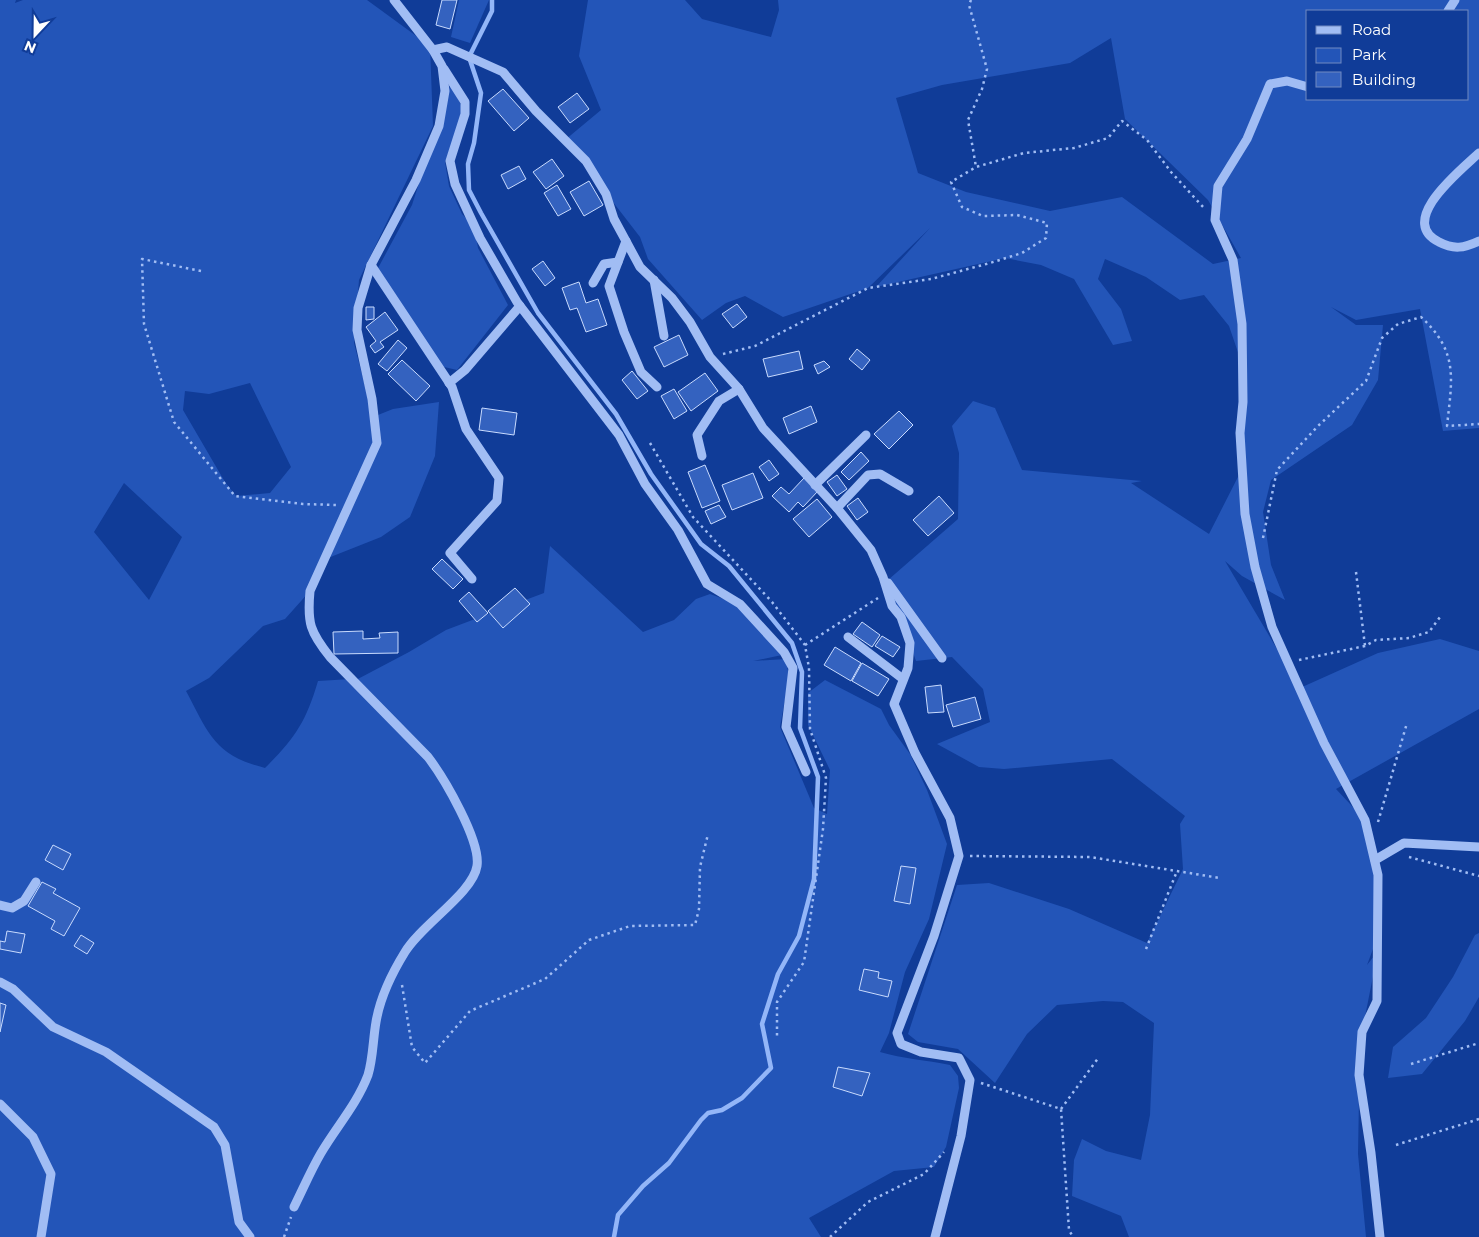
<svg xmlns="http://www.w3.org/2000/svg" width="1479" height="1237" viewBox="0 0 1479 1237" font-family="Montserrat,sans-serif">
	<style>
		.green { fill: #2355b8; fill-rule: evenodd }
		.lines { fill: none; stroke-linecap: round; stroke-linejoin: round }
		.stream { stroke: #93b6f8; stroke-width: 4.5 }
		.building { fill: #3462bf; stroke: #c9dbfe }
		.path { stroke: #a1bdf4; stroke-width: 2.5; stroke-dasharray: 2.5 4; stroke-linecap: butt }
		.minor { stroke: #a1bdf4; stroke-width: 9 }
	</style>
	<rect width="100%" height="100%" fill="#103c98"/>
	<!-- green -->
	<g class="green">
		<path d="M0 0H16L15 3 23 0H367L430 46 433 126 359 280 354 343 373 417 393 409 439 402 435 456 410 517 381 537 328 558 310 591 285 619 263 626 209 678 186 691C209 734 214 755 265 768 295 738 306 722 318 681L351 679 354 681 409 652 446 630 544 593 550 546 643 632 674 620 696 599 710 594 735 603 782 655 753 661 786 659 789 677 780 727 814 808 827 814 830 770 808 725V693L825 680 881 709 889 725 910 754 927 790 947 844 929 919 905 972 889 1033 880 1052C903 1059 926 1060 950 1065L958 1076 959 1088 946 1147 934 1167 894 1171 809 1218 821 1237H0ZM250 383 291 467 270 493 236 496 225 482 183 410 185 391 209 394ZM124 483 182 537 149 600 94 532Z"/>
		<polygon points="459,0 489,0 470,43 451,37"/>
		<path d="M588 0H685L702 19 771 37 779 10 778 0H1479V428L1443 431 1420 309 1356 320 1331 307 1356 325H1383L1378 380 1352 425 1271 480 1263 512 1271 565 1285 600 1242 576 1225 561 1300 688 1378 653 1440 639 1479 651V709L1336 789 1365 820 1378 875 1376 941 1367 965 1378 951 1360 1042 1358 1154 1366 1237H1129L1121 1216 1072 1196 1074 1160 1082 1139 1106 1151 1141 1160 1150 1115 1154 1023 1123 1002 1103 1001 1057 1005 1027 1034 995 1083 958 1049 918 1042 908 1034 957 885 989 883 1069 909 1147 943 1183 869 1180 824 1185 816 1112 759 1004 769 979 767 937 744 990 722 983 689 952 657 916 661 888 580 958 519 959 453 952 426 973 401 995 408 1022 470 1142 481 1131 483 1209 534 1242 469V364L1229 326 1204 295 1180 300 1146 277 1105 259 1098 279 1121 309 1132 341 1113 345 1074 279 1041 265 1005 258 876 287 930 228 868 288 783 317 745 296 726 303 702 320 648 259 640 237 565 140 601 110 579 56ZM1308 11H1468V99H1308ZM1111 38 1125 119 1208 200 1241 258 1213 264 1122 197 1050 211 966 192 918 173 896 98 942 85 1070 63Z"/>
		<polygon points="451,83 465,114 445,162 449,186 462,214 474,226 478,248 508,305 457,370 440,366 377,270 412,205"/>
		<polygon points="1479,933 1479,997 1465,1021 1422,1074 1388,1078 1393,1047 1426,1018 1453,977 1475,935"/>
	</g>
	<g class="lines">
		<!-- stream -->
		<polyline class="stream" points="492,0 492,11 469,57 481,93 474,143 468,164 469,190 481,213 538,313 616,414 651,474 701,544 729,566 792,643 802,672 800,728 818,777 814,879 799,936 778,974 762,1024 771,1068 742,1098 722,1110 708,1113 701,1120 669,1163 643,1186 618,1215 614,1237"/>
	</g>
	<!-- building -->
	<g class="building">
		<polygon points="442,0 457,0 450,29 436,25"/>
		<polygon points="503,89 529,118 514,131 488,101"/>
		<polygon points="577,93 589,109 570,123 558,107"/>
		<polygon points="552,159 564,176 546,189 533,172"/>
		<polygon points="519,166 526,179 508,189 501,175"/>
		<polygon points="589,181 603,205 584,216 570,192"/>
		<polygon points="557,185 571,209 558,216 544,193"/>
		<polygon points="543,261 555,278 545,286 532,269"/>
		<polygon points="579,282 586,303 598,299 607,325 586,332 577,308 570,310 562,288"/>
		<polygon points="737,304 747,317 733,328 722,314"/>
		<polygon points="366,307 374,307 374,319 366,320"/>
		<polygon points="385,312 398,330 380,342 384,347 375,353 370,346 376,341 366,327"/>
		<polygon points="679,335 688,355 664,367 654,347"/>
		<polygon points="398,340 407,348 387,371 378,364"/>
		<polygon points="857,349 870,360 862,370 849,359"/>
		<polygon points="799,351 803,369 768,377 763,359"/>
		<polygon points="402,360 430,386 416,401 388,374"/>
		<polygon points="824,361 830,367 818,374 814,365"/>
		<polygon points="632,371 648,391 637,399 622,380"/>
		<polygon points="705,373 718,391 691,411 678,392"/>
		<polygon points="674,389 687,411 674,419 661,396"/>
		<polygon points="811,406 817,422 789,434 783,418"/>
		<polygon points="482,408 517,413 514,435 479,430"/>
		<polygon points="899,411 913,425 889,449 874,434"/>
		<polygon points="861,452 869,461 849,480 841,472"/>
		<polygon points="769,460 779,474 769,481 759,467"/>
		<polygon points="705,465 720,501 702,508 688,472"/>
		<polygon points="753,473 763,498 732,510 722,485"/>
		<polygon points="837,475 847,489 837,496 827,482"/>
		<polygon points="804,478 818,491 803,507 798,502 789,512 772,496 781,487 789,494"/>
		<polygon points="939,496 954,513 928,536 913,520"/>
		<polygon points="858,498 868,512 857,520 847,506"/>
		<polygon points="817,499 832,517 809,537 793,519"/>
		<polygon points="719,505 726,517 711,524 705,511"/>
		<polygon points="442,559 463,579 453,589 432,569"/>
		<polygon points="515,588 530,604 503,628 488,611"/>
		<polygon points="469,592 488,613 477,622 459,601"/>
		<polygon points="862,622 880,635 872,647 853,634"/>
		<polygon points="363,631 363,639 380,638 379,633 398,632 398,653 334,654 333,632"/>
		<polygon points="882,636 900,647 893,657 875,646"/>
		<polygon points="835,647 861,663 851,681 824,665"/>
		<polygon points="862,663 889,679 878,696 852,681"/>
		<polygon points="941,685 944,712 928,713 925,687"/>
		<polygon points="975,697 981,719 953,727 946,705"/>
		<polygon points="53,845 71,854 63,870 45,860"/>
		<polygon points="901,866 916,868 910,904 894,901"/>
		<polygon points="42,882 56,889 53,893 80,908 64,936 51,929 55,921 28,906"/>
		<polygon points="7,931 25,934 21,953 0,949 0,941 5,942"/>
		<polygon points="81,935 94,943 87,954 74,946"/>
		<polygon points="864,969 879,972 878,978 892,981 888,997 859,990"/>
		<polygon points="0,1003 6,1005 0,1032"/>
		<polygon points="838,1067 870,1073 862,1096 833,1087"/>
	</g>
	<g class="lines">
		<!-- path -->
		<g class="path">
			<polyline points="971,0 969,5 987,69 982,89 968,120 976,167"/>
			<polyline points="201,271 142,259 144,324 174,422 235,496 303,504 337,505"/>
			<polyline points="723,354 755,346 868,288 931,279 990,263 1022,253 1046,238 1047,223 1017,215 983,216 962,207 951,182 976,167 1024,153 1074,148 1108,138 1122,121 1147,140 1171,172 1204,208"/>
			<polyline points="650,443 693,517 772,602 805,645 809,668 810,729 826,778 823,829 804,962 777,1002 777,1038"/>
			<path d="M1263 538 1277 470 1318 426 1366 381 1382 338 1398 324 1421 317C1459 352 1452 379 1447 426L1479 424"/>
			<polyline points="1356,572 1365,646"/>
			<polyline points="805,645 878,598"/>
			<polyline points="1299,660 1365,646 1376,640 1409,638 1429,632 1440,617"/>
			<polyline points="1378,822 1407,723"/>
			<polyline points="970,856 1090,857 1220,878"/>
			<polyline points="1409,857 1479,876"/>
			<polyline points="1146,949 1177,871"/>
			<polyline points="402,985 412,1047 425,1063 470,1011 545,979 589,940 630,926 695,925 699,909 700,867 708,834"/>
			<polyline points="1411,1064 1479,1043"/>
			<polyline points="981,1083 1061,1109 1069,1230 1073,1237"/>
			<polyline points="1061,1109 1099,1057"/>
			<polyline points="1396,1145 1479,1119"/>
			<polyline points="284,1237 291,1217"/>
			<polyline points="830,1237 868,1202 924,1174 944,1152"/>
		</g>
		<!-- minor -->
		<g class="minor">
			<polyline points="1448,11 1455,0"/>
			<polyline points="433,50 447,47 503,72 536,111 586,161 606,194 614,219 640,267 672,298 690,322 710,357 739,389 763,428 837,508 871,550 883,577 892,606 901,617 910,643 908,668 894,704 915,753 950,818 959,856 934,936 897,1033 901,1044 921,1052 959,1058 970,1080 961,1136 935,1237"/>
			<polyline points="444,69 465,102 465,114 450,161 455,184 480,238 517,302 619,435 645,484 678,530 707,584 740,604 784,652 793,668 786,727 806,772"/>
			<polyline points="1308,87 1287,81 1270,84 1247,139 1218,186 1215,220 1233,260 1242,324 1243,402 1240,433 1245,514 1255,567 1272,627 1324,743 1365,820 1378,875 1377,1001 1362,1032 1359,1075 1371,1153 1380,1237"/>
			<path d="M1479 153C1461 170 1396 221 1439 242 1454 250 1464 248 1479 241"/>
			<polyline points="626,241 609,286 624,332 641,372 657,387"/>
			<polyline points="371,265 452,387 466,429 499,478 497,501 450,553 472,579"/>
			<polyline points="654,280 664,336"/>
			<polyline points="593,283 604,264 618,262"/>
			<polyline points="449,383 465,370 520,306"/>
			<polyline points="702,456 697,435 719,401 739,389"/>
			<polyline points="815,485 866,435"/>
			<polyline points="837,508 868,475 880,474 909,491"/>
			<polyline points="888,583 942,658"/>
			<polyline points="848,637 903,679"/>
			<polyline points="1375,860 1404,843 1479,847"/>
			<polyline points="0,905 12,908 24,901 36,882"/>
			<polyline points="0,982 13,989 53,1027 106,1052 214,1127 225,1145 239,1222 250,1237"/>
			<polyline points="0,1104 33,1137 51,1174 41,1237"/>
			<path d="M294 1207C303 1189 311 1170 321 1153 337 1126 357 1104 368 1075 373 1059 373 1039 376 1022 380 998 392 973 405 952 421 925 473 893 477 866 481 841 444 778 428 757L330 657C310 632 307 623 310 591L377 443 372 399 357 330 358 308 371 265 416 180 439 126 445 91 442 66 433 50 394 0"/>
		</g>
	</g>
	<!-- legend -->
	<rect x="1306" y="10" width="162" height="90" fill="#103c98" stroke="#708ac1"/>
	<rect x="1316" y="26" width="25" height="8" fill="#a1bdf4" stroke="#708ac1"/>
	<text x="1352" y="35" font-size="15" fill="#ffffff">Road</text>
	<rect x="1316" y="48" width="25" height="15" fill="#2355b8" stroke="#708ac1"/>
	<text x="1352" y="60" font-size="15" fill="#ffffff">Park</text>
	<rect x="1316" y="72" width="25" height="15" fill="#3462bf" stroke="#708ac1"/>
	<text x="1352" y="85" font-size="15" fill="#ffffff">Building</text>
	<!-- north arrow -->
	<g transform="translate(35 35) rotate(202)" stroke="#103c98" stroke-width="4" paint-order="stroke">
	<path d="M0-4L9 19L0 12L-9 19Z" fill="#ffffff"/>
	<text y="-8" font-size="14" font-weight="bold" text-anchor="middle" fill="#ffffff">N</text>
	</g>
</svg>
